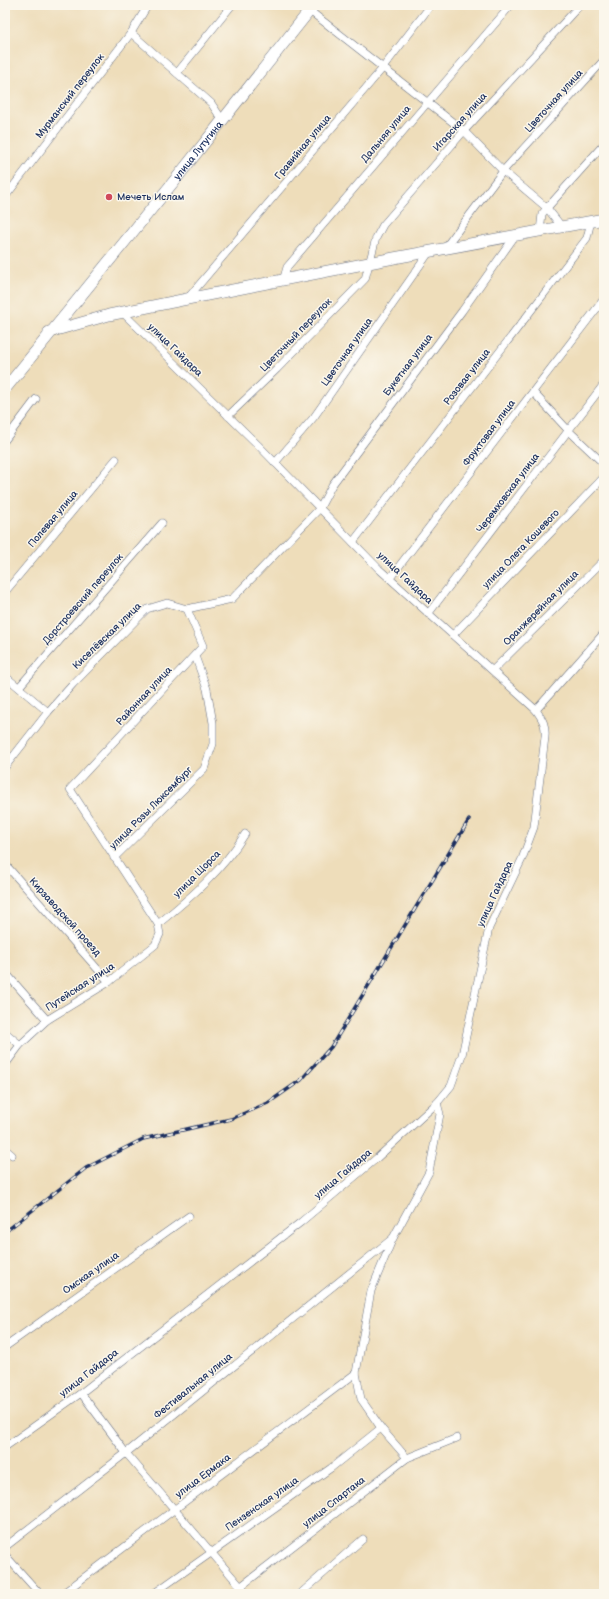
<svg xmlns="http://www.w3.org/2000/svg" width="609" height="1599" viewBox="0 0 609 1599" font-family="'Balsamiq Sans',sans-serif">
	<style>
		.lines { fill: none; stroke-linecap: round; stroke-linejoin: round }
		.street-casing { stroke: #656c7e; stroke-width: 8 }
		.secondary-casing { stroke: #656c7e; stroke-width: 12 }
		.street { stroke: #fff; stroke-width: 7 }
		.secondary { stroke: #fff; stroke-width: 11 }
		.rail-casing { stroke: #1b2f5e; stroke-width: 3.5 }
		.rail { stroke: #fbf7ec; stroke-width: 2; stroke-dasharray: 6; stroke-linecap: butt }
		.poi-dot { fill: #d1495b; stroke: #fbf7ec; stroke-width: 1.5 }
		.labels { text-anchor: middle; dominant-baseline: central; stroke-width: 3; stroke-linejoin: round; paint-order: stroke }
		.street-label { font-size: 10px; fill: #1b2f5e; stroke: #fbf7ec }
		.poi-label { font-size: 10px; fill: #1b2f5e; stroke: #fbf7ec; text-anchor: start }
	</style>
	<rect width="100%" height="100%" fill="#fbf7ec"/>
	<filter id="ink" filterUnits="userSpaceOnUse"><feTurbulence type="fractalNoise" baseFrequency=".025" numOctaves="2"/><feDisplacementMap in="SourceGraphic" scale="8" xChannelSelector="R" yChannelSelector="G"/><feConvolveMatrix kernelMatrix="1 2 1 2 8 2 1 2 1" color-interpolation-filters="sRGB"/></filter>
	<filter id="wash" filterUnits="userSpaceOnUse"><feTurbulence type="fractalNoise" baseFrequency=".012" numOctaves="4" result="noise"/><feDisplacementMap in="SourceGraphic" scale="16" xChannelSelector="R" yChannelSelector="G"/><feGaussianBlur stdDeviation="0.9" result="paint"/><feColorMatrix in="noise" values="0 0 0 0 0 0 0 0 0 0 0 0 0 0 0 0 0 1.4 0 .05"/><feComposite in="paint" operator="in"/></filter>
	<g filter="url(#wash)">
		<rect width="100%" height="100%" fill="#eeddba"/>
	</g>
	<g filter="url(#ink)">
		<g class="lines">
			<defs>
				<g id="street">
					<polyline points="310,11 464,131 503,171 547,208 562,227"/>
					<polyline points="131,33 211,103 223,121"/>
					<polyline points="177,73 232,5"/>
					<polyline points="5,197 131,33 148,5"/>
					<polyline points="540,231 542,214 547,208 604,144"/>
					<polyline points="444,249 503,171 604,60"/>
					<polyline points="283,281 287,267 511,5"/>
					<polyline points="187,299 382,69 431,5"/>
					<polyline points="533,392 568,430 604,464"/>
					<polyline points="228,416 277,369 365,279 376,238 383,225 464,131 580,5"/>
					<polyline points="5,440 36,399"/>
					<polyline points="275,463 314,417 430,251"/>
					<polyline points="353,542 587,238 591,221"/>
					<polyline points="390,578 604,299"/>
					<polyline points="5,592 116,459"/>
					<polyline points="428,614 604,384"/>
					<polyline points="453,635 604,477"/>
					<polyline points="493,670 604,560"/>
					<polyline points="5,676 48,712"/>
					<polyline points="19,687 162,523"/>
					<polyline points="536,710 604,633"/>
					<polyline points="5,767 48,712 73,684 147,609 167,603 187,609 232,599 320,508 332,485 462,311 515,236"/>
					<polyline points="114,858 204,769 213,744 213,723 207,689 195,656"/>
					<polyline points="5,864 109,982"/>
					<path d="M158 924C190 898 223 870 245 834"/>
					<polyline points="5,972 47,1020"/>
					<polyline points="5,1032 20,1045"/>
					<polyline points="5,1065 20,1045 47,1020 109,982 155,945 160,934 158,924 70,789 203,646 187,609"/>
					<polyline points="5,1149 12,1155"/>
					<polyline points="5,1347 189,1216"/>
					<polyline points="81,1393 126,1453 247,1594"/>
					<path d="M5 1447 81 1393 301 1222 377 1158 437 1103 451 1086 462 1055 489 928 522 859 534 827 545 737C546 725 543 720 536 710L379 569 258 445 123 313"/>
					<polyline points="407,1458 381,1428 361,1399 356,1373 371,1291 393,1238 429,1172 440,1114 437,1103"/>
					<polyline points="5,1547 126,1453 393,1238"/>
					<polyline points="5,1555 40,1594"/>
					<polyline points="62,1594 356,1373"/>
					<polyline points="153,1594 331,1468 381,1428"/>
					<polyline points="231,1594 407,1458 457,1438"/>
					<polyline points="300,1594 363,1539"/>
				</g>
				<g id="secondary">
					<polyline points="49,332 109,315 187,299 394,258 604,219"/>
					<path id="s1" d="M5 389 179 175 314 5"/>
				</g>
			</defs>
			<!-- street casing -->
			<use href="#street" class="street-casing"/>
			<!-- secondary casing -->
			<use href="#secondary" class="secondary-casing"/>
			<!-- street -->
			<use href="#street" class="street"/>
			<!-- secondary -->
			<use href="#secondary" class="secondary"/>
			<defs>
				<polyline id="rail" points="5,1232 86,1168 143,1139 231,1119 268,1103 301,1080 331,1047 469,820"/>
			</defs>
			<!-- rail casing -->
			<use href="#rail" class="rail-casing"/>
			<!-- rail -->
			<use href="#rail" class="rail"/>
		</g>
	</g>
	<!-- markers -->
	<circle class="poi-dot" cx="109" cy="197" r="4"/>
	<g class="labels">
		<!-- street labels -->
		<g class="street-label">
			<text transform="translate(70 96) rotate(-52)">Мурманский переулок</text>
			<text transform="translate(554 101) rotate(-48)">Цветочная улица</text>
			<text transform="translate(460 122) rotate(-48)">Игарская улица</text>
			<text transform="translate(386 134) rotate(-50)">Дальняя улица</text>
			<text transform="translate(303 147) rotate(-50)">Гравийная улица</text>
			<text stroke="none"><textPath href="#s1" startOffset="307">улица Лутугина</textPath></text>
			<text transform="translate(296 335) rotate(-46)">Цветочный переулок</text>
			<text transform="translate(175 350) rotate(44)">улица Гайдара</text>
			<text transform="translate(347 352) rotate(-55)">Цветочная улица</text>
			<text transform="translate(408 365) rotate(-53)">Букетная улица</text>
			<text transform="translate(467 377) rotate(-52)">Розовая улица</text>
			<text transform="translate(489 433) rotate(-53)">Фруктовая улица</text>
			<text transform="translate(508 493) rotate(-53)">Черемховская улица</text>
			<text transform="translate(53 519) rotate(-50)">Полевая улица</text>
			<text transform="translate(521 549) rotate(-46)">улица Олега Кошевого</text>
			<text transform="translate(405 578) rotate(43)">улица Гайдара</text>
			<text transform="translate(83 599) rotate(-49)">Дорстроевский переулок</text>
			<text transform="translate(541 608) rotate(-45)">Оранжерейная улица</text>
			<text transform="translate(107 636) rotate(-44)">Киселёвская улица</text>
			<text transform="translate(144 696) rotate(-47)">Районная улица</text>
			<text transform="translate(151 808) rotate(-45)">улица Розы Люксембург</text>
			<text transform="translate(197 874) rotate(-45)">улица Щорса</text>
			<text transform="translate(495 894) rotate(-65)">улица Гайдара</text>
			<text transform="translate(65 917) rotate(48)">Кирзаводской проезд</text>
			<text transform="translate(80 987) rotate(-33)">Путейская улица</text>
			<text transform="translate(343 1174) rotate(-40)">улица Гайдара</text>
			<text transform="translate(91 1273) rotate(-35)">Омская улица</text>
			<text transform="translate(89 1373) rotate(-38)">улица Гайдара</text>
			<text transform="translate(193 1386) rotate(-39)">Фестивальная улица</text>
			<text transform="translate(203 1476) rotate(-37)">улица Ермака</text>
			<text transform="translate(334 1502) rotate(-38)">улица Спартака</text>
			<text transform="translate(262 1504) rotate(-35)">Пензенская улица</text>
		</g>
		<!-- poi labels -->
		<g class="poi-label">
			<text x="117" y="197">Мечеть Ислам</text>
		</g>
	</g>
	<!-- margin -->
	<rect width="609" height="1599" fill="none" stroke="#fbf7ec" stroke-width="20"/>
</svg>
